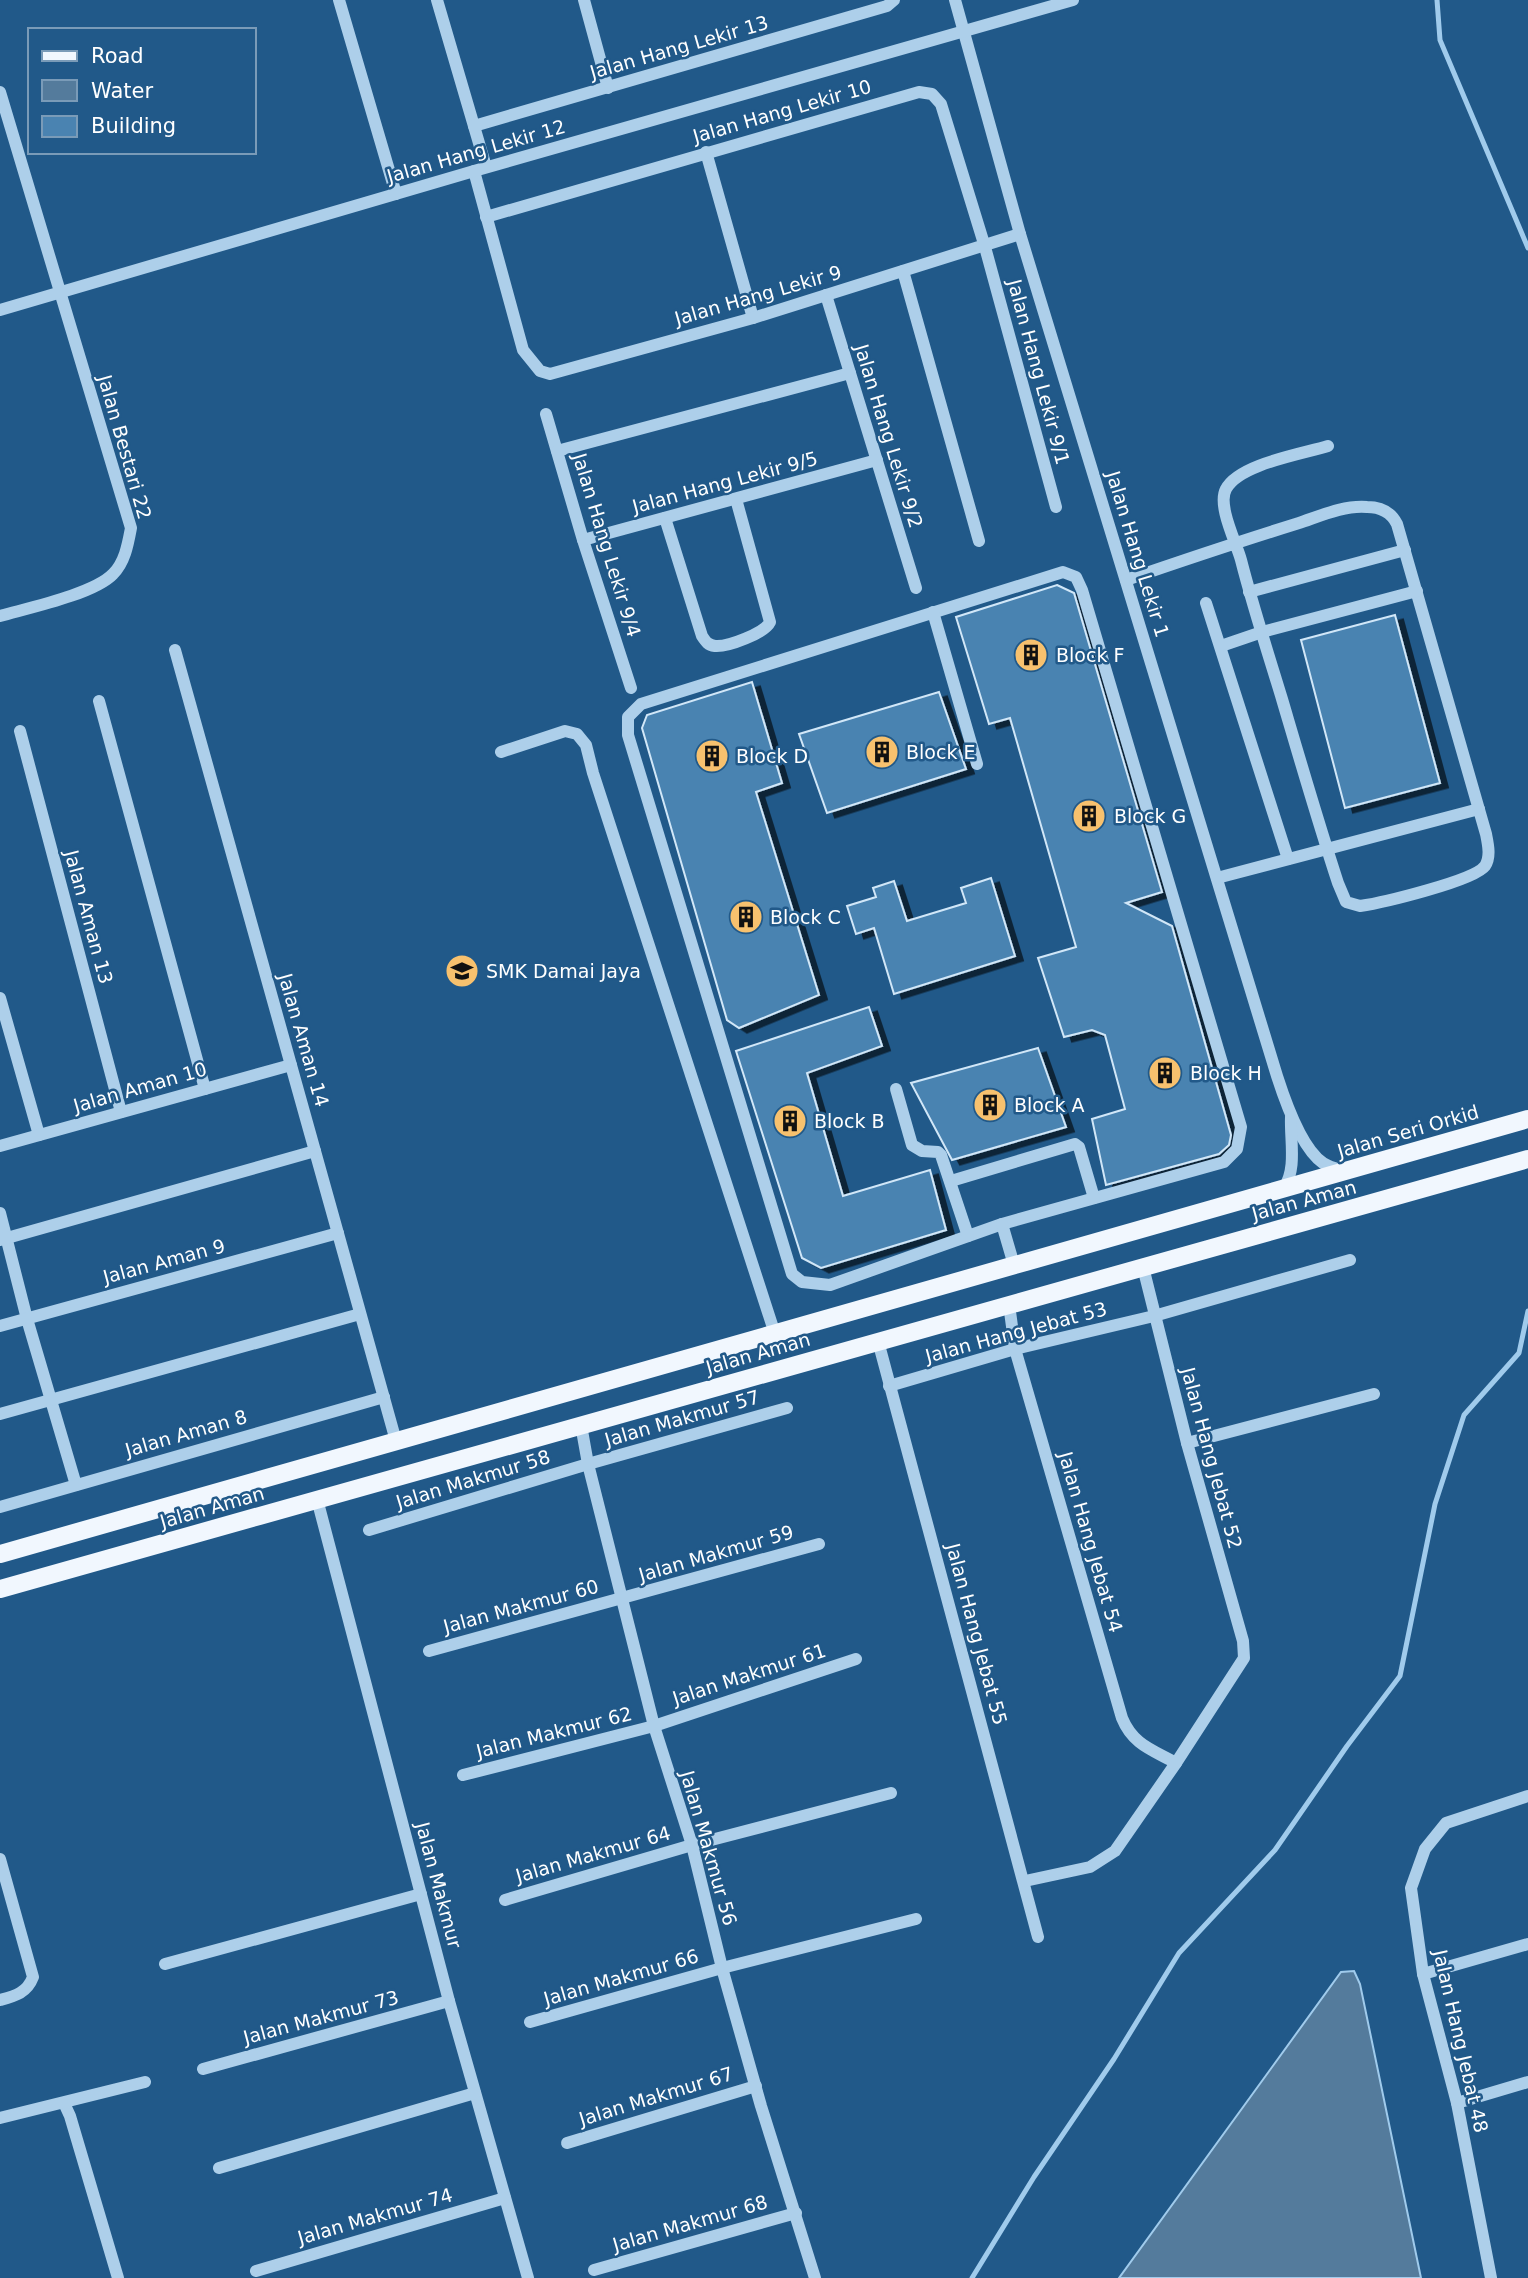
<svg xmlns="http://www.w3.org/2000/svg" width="1528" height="2278" viewBox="0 0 1528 2278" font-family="'DejaVu Sans',sans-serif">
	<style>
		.water { fill: #547b9c; stroke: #a0cbec; stroke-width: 2 }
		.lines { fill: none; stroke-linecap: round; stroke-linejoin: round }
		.stream { stroke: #a0cbec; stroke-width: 5 }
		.building { fill: #4a83b1; stroke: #d1e7f8; stroke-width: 2; filter: url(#shadow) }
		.minor { stroke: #adcfea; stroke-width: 12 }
		.major { stroke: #f1f7fe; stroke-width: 18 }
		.labels { text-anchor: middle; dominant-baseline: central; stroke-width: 5; stroke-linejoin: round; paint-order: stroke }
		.street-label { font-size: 19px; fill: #fff; stroke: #215989 }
		.poi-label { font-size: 19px; fill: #fff; stroke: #215989; text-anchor: start }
	</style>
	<defs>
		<filter id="shadow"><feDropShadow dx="8" dy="4.5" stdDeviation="0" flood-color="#0009"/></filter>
	</defs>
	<rect width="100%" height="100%" fill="#215989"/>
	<!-- water -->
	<polygon class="water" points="1354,1971 1360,1984 1421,2278 1119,2278 1341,1972"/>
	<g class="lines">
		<!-- stream -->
		<g class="stream">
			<polyline points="1437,0 1440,40 1528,248"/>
			<polyline points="972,2278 1034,2177 1114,2059 1179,1953 1275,1850 1347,1746 1400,1676 1435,1504 1464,1415 1519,1353 1528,1311"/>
		</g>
	</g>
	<!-- building -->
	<g class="building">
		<polygon points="1057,585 1074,593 1162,892 1126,903 1172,926 1231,1135 1229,1145 1219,1154 1106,1185 1092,1119 1125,1109 1105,1035 1092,1030 1064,1037 1038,958 1076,947 1010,718 989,724 956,617"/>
		<polygon points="1395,615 1440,783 1345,808 1301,640"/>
		<polygon points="752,682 782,783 756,792 819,995 739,1028 727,1020 642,728 647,715"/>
		<polygon points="939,692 966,769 827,813 799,734"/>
		<polygon points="991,878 1015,956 894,994 874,928 856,934 847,906 876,897 873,888 894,881 907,921 966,903 961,888"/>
		<polygon points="869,1007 882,1046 807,1073 843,1196 930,1170 946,1230 821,1268 802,1258 736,1051"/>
		<polygon points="1038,1048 1066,1127 952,1160 911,1083"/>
	</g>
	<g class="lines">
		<!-- minor -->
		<g class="minor">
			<polyline points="339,0 396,194"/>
			<polyline points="437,0 486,167"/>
			<polyline points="584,0 608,88"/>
			<path d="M955 0 1020 234 1277 1076C1285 1101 1301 1148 1323 1163 1329 1167 1337 1169 1344 1171"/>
			<path d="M0 92 131 528C128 544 125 562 113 574 94 594 28 608 0 616"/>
			<polyline points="474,126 887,6 894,0"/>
			<polyline points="706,152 753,318"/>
			<polyline points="474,171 523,350 540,371 550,374 753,318 1020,234"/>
			<polyline points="486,217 919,92 932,94 941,104 985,247 1056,507"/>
			<polyline points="903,271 979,541"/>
			<polyline points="826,295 916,588"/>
			<polyline points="0,310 474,171 1073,0"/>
			<polyline points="546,414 583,540 631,688"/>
			<polyline points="557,451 850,373"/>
			<path d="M665 518 702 636C706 642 708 645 715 646 728 647 765 633 770 622L736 499"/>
			<polyline points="583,540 877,460"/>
			<polygon points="1063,572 1076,577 1082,590 1241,1127 1237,1149 1224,1162 1002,1224 830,1285 802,1282 792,1274 628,735 628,717 641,704"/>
			<path d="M1126 580C1184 560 1241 541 1299 523 1320 516 1344 505 1367 507 1380 507 1391 512 1397 524L1486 834C1488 844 1491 857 1485 866 1474 881 1381 903 1360 906L1346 902 1338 883C1318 822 1300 760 1282 699 1268 653 1253 607 1241 560 1236 542 1217 505 1226 489 1239 464 1302 454 1328 446"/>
			<polyline points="1249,592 1405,550"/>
			<polyline points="1206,603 1288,859"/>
			<polyline points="933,612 977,764"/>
			<polyline points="1221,646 1262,632 1417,591"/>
			<polyline points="175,650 396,1441"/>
			<polyline points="99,701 205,1089"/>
			<polyline points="20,731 121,1112"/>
			<polyline points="501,752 565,731 577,734 586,745 593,773 775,1334"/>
			<polyline points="1217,878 1479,809"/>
			<polyline points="0,998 39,1135"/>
			<polyline points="896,1089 912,1145 922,1151 938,1152 941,1155 968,1236"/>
			<polyline points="0,1146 291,1065"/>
			<polyline points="951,1181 1075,1144 1079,1147 1094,1198"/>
			<path d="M1284 1188C1297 1168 1290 1141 1291 1117"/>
			<polyline points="0,1213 27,1319 76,1485"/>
			<polyline points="1002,1224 1014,1265"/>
			<polyline points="0,1240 315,1151"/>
			<path d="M1009 1304 1015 1349 1122 1718C1133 1745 1153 1750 1176 1763"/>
			<polyline points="0,1326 338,1233"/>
			<polyline points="878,1341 1038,1937"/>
			<polyline points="889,1386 1015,1349 1154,1316 1350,1260"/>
			<polyline points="0,1414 360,1314"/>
			<polyline points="581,1425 588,1464 654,1726 692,1845 722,1968 761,2106 815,2278"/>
			<polyline points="1187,1443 1374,1394"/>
			<polyline points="317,1499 449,2001 528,2278"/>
			<polyline points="0,1507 384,1397"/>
			<polyline points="369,1530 588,1464 787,1408"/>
			<polyline points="429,1651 819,1544"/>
			<polyline points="463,1775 654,1726 856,1659"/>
			<path d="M0 1859 33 1977C27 1993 15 1996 0 2000"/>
			<polyline points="1025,1881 1090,1867 1115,1851 1176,1763 1244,1658 1243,1641 1187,1443 1143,1267"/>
			<polyline points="505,1900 692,1845 891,1793"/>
			<polyline points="165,1964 421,1894"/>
			<polyline points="1423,1974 1528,1944"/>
			<polyline points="530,2022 722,1968 916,1919"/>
			<polyline points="203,2069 449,2001"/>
			<polyline points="64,2103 70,2116 118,2278"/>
			<polyline points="1457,2103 1528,2082"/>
			<polyline points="0,2118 145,2082"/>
			<polyline points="567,2143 756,2086"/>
			<polyline points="219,2168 475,2093"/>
			<polyline points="594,2270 796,2213"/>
			<polyline points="256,2271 505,2198"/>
			<polyline points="1491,2278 1457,2103 1423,1974 1411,1888 1425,1849 1446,1823 1528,1796"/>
		</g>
		<!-- major -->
		<g class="major">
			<polyline points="0,1554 1528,1119"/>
			<polyline points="0,1589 1528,1159"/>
		</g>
	</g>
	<!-- icons -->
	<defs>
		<symbol id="building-disc" viewBox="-11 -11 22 22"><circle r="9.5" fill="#f7c16e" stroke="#215989"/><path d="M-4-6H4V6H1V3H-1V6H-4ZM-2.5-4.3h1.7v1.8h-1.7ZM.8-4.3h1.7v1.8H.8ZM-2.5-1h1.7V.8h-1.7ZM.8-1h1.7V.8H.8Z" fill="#111"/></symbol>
		<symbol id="school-disc" viewBox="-11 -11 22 22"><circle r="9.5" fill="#f7c16e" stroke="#215989"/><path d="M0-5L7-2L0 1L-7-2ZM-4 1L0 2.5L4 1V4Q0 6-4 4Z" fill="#111"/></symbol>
	</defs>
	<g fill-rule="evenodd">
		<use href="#building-disc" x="1012" y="636" width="38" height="38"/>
		<use href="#building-disc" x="863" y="733" width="38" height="38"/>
		<use href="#building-disc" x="693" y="737" width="38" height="38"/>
		<use href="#building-disc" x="1070" y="797" width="38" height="38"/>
		<use href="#building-disc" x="727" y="898" width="38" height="38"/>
		<use href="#school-disc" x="443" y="952" width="38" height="38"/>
		<use href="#building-disc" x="1146" y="1054" width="38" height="38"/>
		<use href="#building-disc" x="971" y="1086" width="38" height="38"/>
		<use href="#building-disc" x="771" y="1102" width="38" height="38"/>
	</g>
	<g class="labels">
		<!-- street labels -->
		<g class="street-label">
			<text transform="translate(679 47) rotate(-16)">Jalan Hang Lekir 13</text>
			<text transform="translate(782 111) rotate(-16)">Jalan Hang Lekir 10</text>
			<text transform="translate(476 151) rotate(-16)">Jalan Hang Lekir 12</text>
			<text transform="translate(758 295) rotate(-16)">Jalan Hang Lekir 9</text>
			<text transform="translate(1039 372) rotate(75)">Jalan Hang Lekir 9/1</text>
			<text transform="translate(889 436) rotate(73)">Jalan Hang Lekir 9/2</text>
			<text transform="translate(125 447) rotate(74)">Jalan Bestari 22</text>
			<text transform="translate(725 482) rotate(-15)">Jalan Hang Lekir 9/5</text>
			<text transform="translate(607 545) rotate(73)">Jalan Hang Lekir 9/4</text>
			<text transform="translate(1138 554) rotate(73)">Jalan Hang Lekir 1</text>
			<text transform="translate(89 917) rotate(75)">Jalan Aman 13</text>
			<text transform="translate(304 1040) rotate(74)">Jalan Aman 14</text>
			<text transform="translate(140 1087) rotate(-16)">Jalan Aman 10</text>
			<text transform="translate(1408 1131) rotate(-16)">Jalan Seri Orkid</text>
			<text transform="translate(1304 1200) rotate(-15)">Jalan Aman</text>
			<text transform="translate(164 1261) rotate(-15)">Jalan Aman 9</text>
			<text transform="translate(1016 1332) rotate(-15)">Jalan Hang Jebat 53</text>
			<text transform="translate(758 1353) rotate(-16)">Jalan Aman</text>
			<text transform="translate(682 1418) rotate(-16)">Jalan Makmur 57</text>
			<text transform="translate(186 1433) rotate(-16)">Jalan Aman 8</text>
			<text transform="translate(1212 1458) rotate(75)">Jalan Hang Jebat 52</text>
			<text transform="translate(473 1479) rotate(-17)">Jalan Makmur 58</text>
			<text transform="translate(212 1507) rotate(-16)">Jalan Aman</text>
			<text transform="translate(1091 1542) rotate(74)">Jalan Hang Jebat 54</text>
			<text transform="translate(716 1553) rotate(-16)">Jalan Makmur 59</text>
			<text transform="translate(521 1606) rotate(-15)">Jalan Makmur 60</text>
			<text transform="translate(977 1634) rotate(75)">Jalan Hang Jebat 55</text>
			<text transform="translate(749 1674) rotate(-18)">Jalan Makmur 61</text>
			<text transform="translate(554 1732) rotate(-14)">Jalan Makmur 62</text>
			<text transform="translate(709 1848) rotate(74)">Jalan Makmur 56</text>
			<text transform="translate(593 1854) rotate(-16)">Jalan Makmur 64</text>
			<text transform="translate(439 1885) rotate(75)">Jalan Makmur</text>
			<text transform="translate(621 1977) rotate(-16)">Jalan Makmur 66</text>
			<text transform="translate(321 2017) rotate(-15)">Jalan Makmur 73</text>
			<text transform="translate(1461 2041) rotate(77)">Jalan Hang Jebat 48</text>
			<text transform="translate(656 2096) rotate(-17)">Jalan Makmur 67</text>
			<text transform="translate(375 2216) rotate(-16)">Jalan Makmur 74</text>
			<text transform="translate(690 2223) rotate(-16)">Jalan Makmur 68</text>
		</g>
		<!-- poi labels -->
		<g class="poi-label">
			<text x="1056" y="655">Block F</text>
			<text x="906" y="752">Block E</text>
			<text x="736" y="756">Block D</text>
			<text x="1114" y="816">Block G</text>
			<text x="770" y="917">Block C</text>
			<text x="486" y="971">SMK Damai Jaya</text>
			<text x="1190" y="1073">Block H</text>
			<text x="1014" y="1105">Block A</text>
			<text x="814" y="1121">Block B</text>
		</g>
	</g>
	<!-- legend -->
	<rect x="28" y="28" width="228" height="126" fill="#215989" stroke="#7a9bb8" stroke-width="2"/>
	<rect x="42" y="51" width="35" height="10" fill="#f1f7fe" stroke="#7a9bb8" stroke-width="2"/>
	<text x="91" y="63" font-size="21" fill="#ffffff">Road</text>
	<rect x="42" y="80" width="35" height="21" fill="#547b9c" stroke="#7a9bb8" stroke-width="2"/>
	<text x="91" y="98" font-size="21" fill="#ffffff">Water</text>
	<rect x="42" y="116" width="35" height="21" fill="#4a83b1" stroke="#7a9bb8" stroke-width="2"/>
	<text x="91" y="133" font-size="21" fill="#ffffff">Building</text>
</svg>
